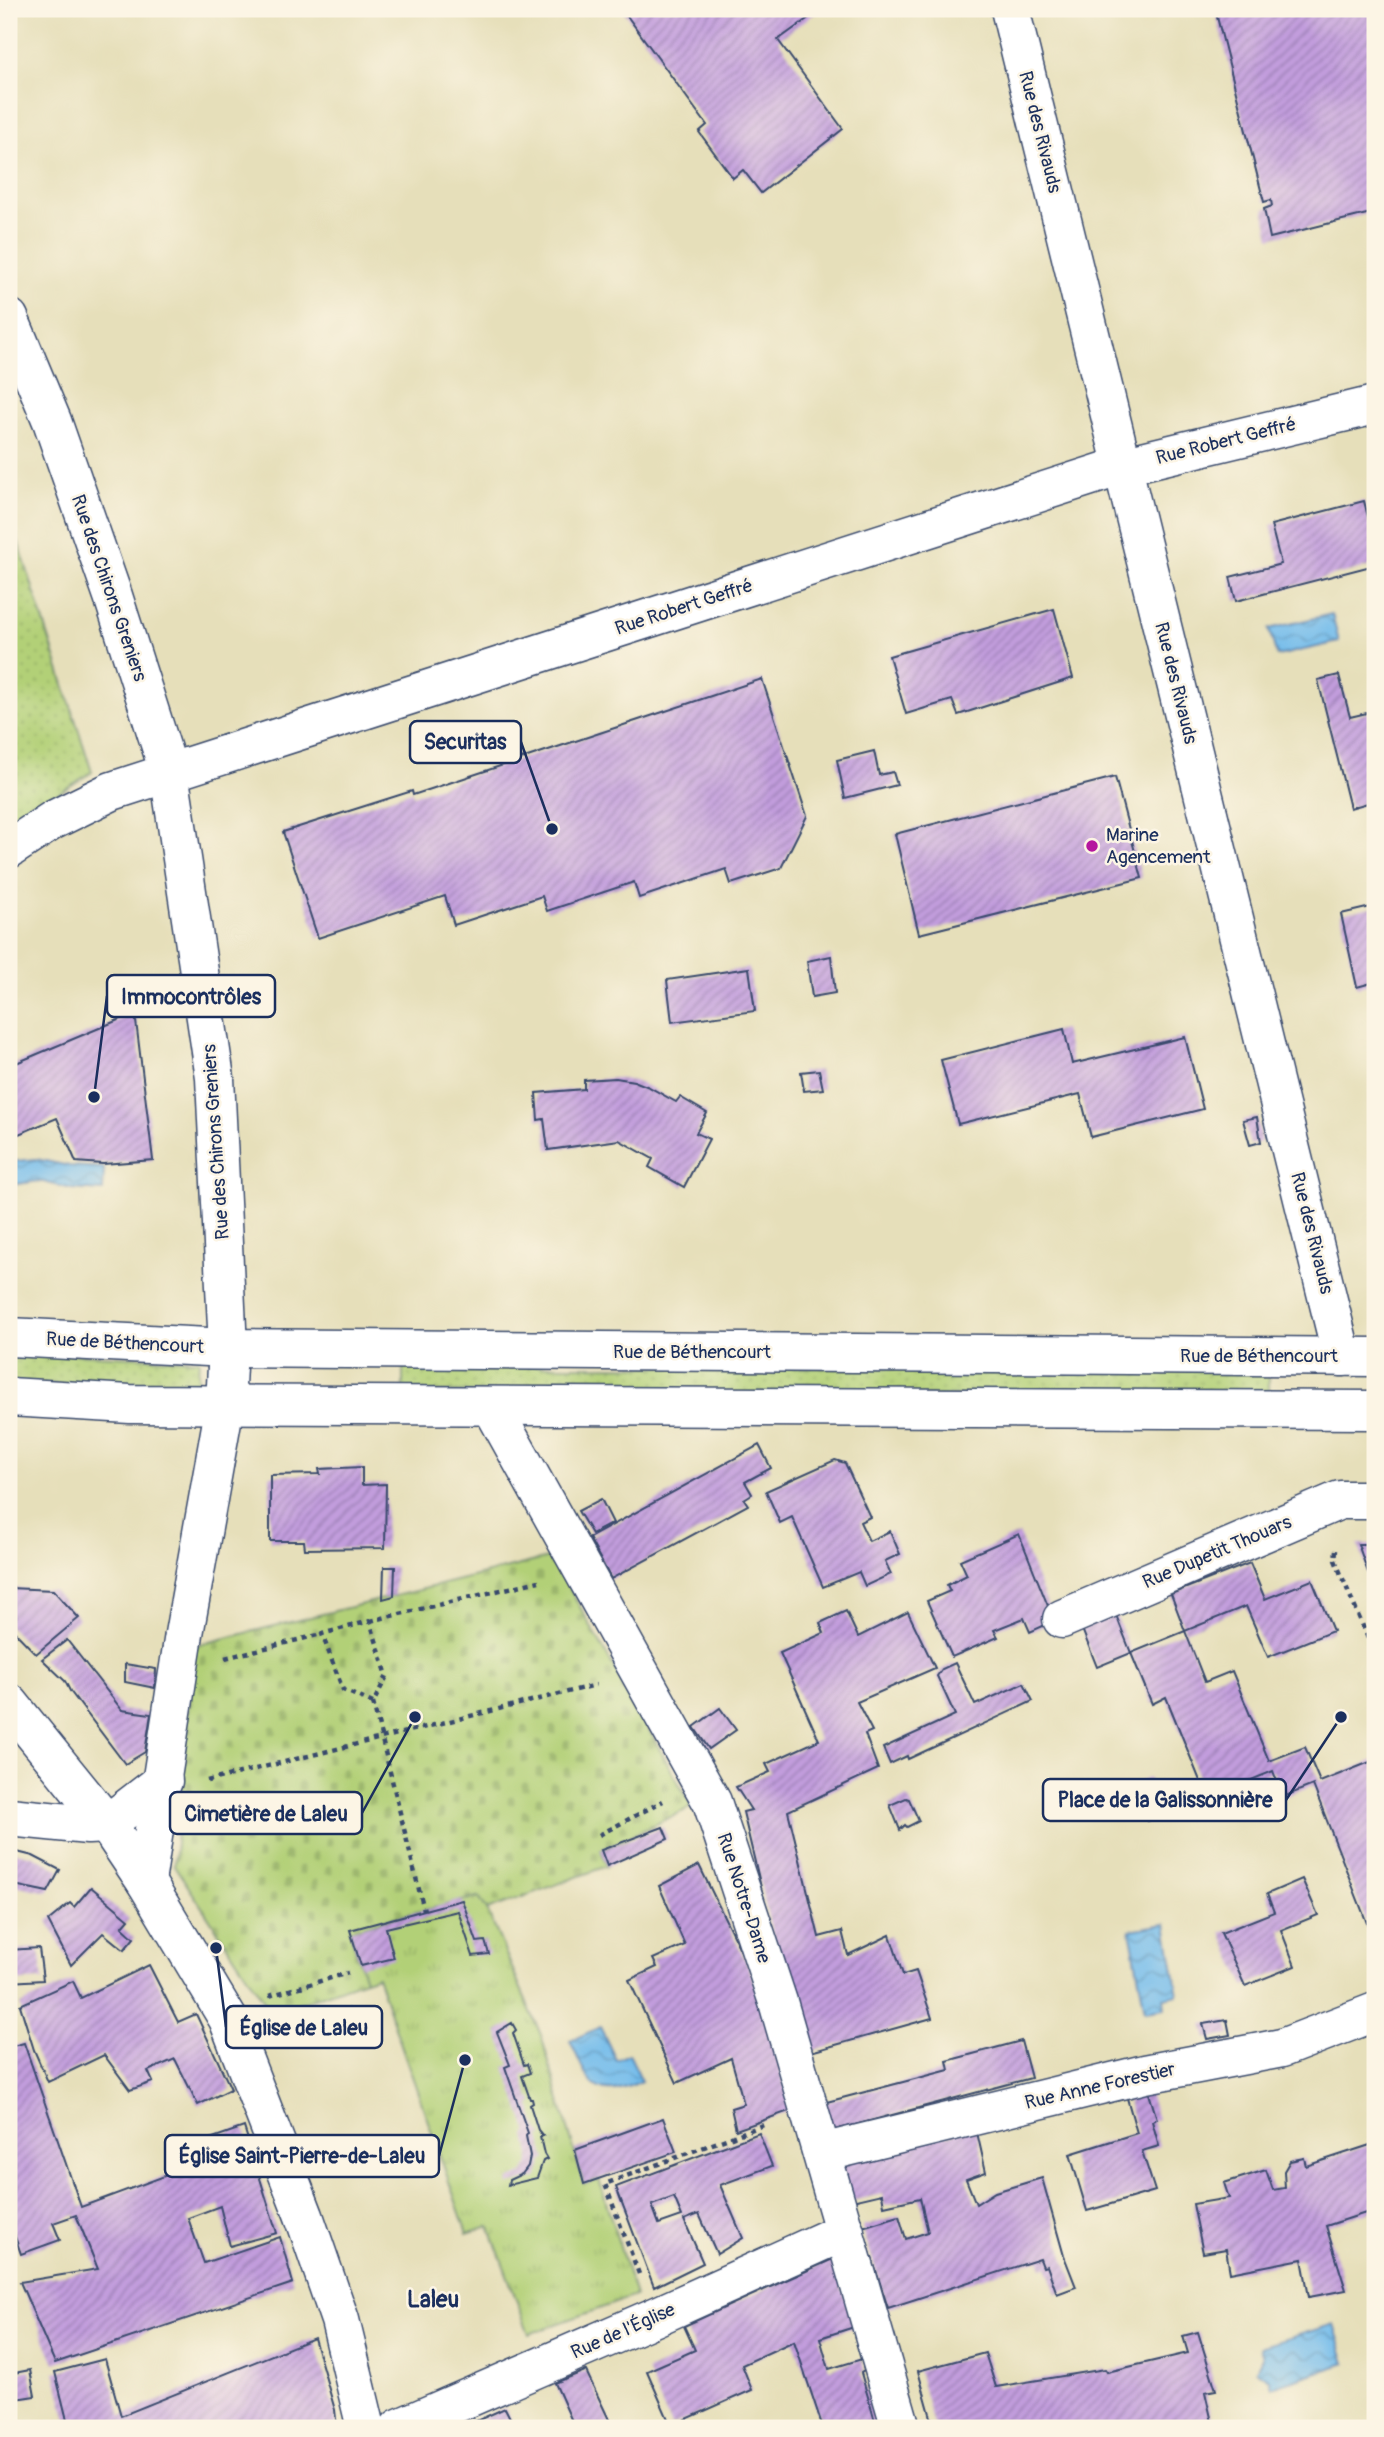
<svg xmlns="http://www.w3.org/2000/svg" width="1384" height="2437" viewBox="0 0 1384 2437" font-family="Pangolin,sans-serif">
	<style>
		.grass { fill: url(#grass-dots); stroke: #66806a; stroke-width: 2 }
		.cemetery { fill: url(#cemetery-stones); stroke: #66806a; stroke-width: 2 }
		.park { fill: url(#park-tufts); stroke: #66806a; stroke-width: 2 }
		.water { fill: url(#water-waves); stroke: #4776a4; stroke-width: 2 }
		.building { fill: url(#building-hatch); fill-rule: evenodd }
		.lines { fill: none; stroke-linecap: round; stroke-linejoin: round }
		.minor-casing { stroke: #39496c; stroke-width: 41 }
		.major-casing { stroke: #39496c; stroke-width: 41 }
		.path { stroke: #39496c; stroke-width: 4.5; stroke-dasharray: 5 5; stroke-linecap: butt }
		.minor { stroke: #fff; stroke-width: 38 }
		.major { stroke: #fff; stroke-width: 38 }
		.poi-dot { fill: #b5179e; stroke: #fcf5e5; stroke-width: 2.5 }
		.labels { text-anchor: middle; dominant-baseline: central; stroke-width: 5; stroke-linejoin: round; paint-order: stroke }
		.street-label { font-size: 19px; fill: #1b2f5e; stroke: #fcf5e5 }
		.poi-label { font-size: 19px; fill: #1b2f5e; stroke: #fcf5e5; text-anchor: start }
		.quarter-label { font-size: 23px; font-weight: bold; fill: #1b2f5e; stroke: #fcf5e5 }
		.leader { fill: none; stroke: #1b2f5e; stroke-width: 2.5 }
		.callout-dot { fill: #1b2f5e; stroke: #fcf5e5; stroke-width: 2.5 }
		.callout { fill: #fcf5e5; stroke: #1b2f5e; stroke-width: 2.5 }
		.callout-label { font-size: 21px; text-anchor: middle; font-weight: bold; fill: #1b2f5e }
	</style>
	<defs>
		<pattern id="grass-dots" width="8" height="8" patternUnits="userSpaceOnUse" patternTransform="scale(1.75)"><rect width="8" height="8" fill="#b2d077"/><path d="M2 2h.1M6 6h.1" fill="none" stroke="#98b369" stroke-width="1.8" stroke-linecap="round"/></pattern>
		<pattern id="cemetery-stones" width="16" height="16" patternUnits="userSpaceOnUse" patternTransform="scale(1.75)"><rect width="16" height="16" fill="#b2d077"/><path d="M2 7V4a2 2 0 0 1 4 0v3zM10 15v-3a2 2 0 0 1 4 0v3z" fill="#98b369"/></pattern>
		<pattern id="park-tufts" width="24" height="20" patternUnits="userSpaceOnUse" patternTransform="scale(1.75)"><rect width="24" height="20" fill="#b2d077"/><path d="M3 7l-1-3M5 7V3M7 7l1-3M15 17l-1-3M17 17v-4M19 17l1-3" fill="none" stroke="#98b369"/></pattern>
		<pattern id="water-waves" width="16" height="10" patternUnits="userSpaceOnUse" patternTransform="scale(1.75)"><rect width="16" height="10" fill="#73bceb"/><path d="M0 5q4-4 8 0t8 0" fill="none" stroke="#5e99c2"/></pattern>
		<pattern id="building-hatch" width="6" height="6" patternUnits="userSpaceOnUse" patternTransform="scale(1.75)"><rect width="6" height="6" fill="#c29ddd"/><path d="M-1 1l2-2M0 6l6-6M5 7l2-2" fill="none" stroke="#9d80b6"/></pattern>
	</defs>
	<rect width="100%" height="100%" fill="#fcf5e5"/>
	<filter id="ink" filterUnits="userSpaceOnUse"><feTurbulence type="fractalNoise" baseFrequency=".0143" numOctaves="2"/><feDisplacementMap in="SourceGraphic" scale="14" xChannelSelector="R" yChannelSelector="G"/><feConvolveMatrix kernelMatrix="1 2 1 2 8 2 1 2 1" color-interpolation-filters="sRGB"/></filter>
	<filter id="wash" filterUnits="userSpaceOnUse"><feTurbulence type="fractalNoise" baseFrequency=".00686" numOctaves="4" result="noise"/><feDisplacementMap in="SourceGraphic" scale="28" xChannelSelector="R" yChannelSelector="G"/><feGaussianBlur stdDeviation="1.57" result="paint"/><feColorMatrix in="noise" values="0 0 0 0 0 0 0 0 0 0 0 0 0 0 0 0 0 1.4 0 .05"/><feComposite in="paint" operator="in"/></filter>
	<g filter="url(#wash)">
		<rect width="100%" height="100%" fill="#e6dfba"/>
		<!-- grass -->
		<g class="grass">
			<polygon points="9,513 92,772 9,824"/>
			<polygon points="9,1351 199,1360 197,1391 9,1382"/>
			<polygon points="403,1365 1269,1370 1269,1398 403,1392"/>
		</g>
		<!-- cemetery -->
		<polygon class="cemetery" points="552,1557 692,1807 601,1850 607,1866 487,1910 479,1897 383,1920 350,1931 365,1980 272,2013 174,1865 194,1646"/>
		<!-- park -->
		<polygon class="park" points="479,1897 487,1910 541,2035 584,2184 599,2179 635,2296 529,2334 489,2226 467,2233 377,1976 365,1980 350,1930"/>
		<!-- water -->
		<g class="water">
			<polygon points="1332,614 1339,642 1277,656 1269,629"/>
			<polygon points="36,1159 69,1166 104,1168 103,1191 72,1189 39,1181 9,1185 9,1162"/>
			<polygon points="1166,1924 1178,1995 1164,1998 1165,2008 1145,2011 1130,1930"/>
			<path d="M600 2027 616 2060 629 2054 642 2081C591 2104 590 2082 570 2041Z"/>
			<polygon points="1334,2324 1346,2363 1272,2387 1270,2379 1256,2370 1263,2356 1260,2347"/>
		</g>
		<g id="blocks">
			<!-- building -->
			<g class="building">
				<polygon points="622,9 821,9 778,40 843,129 761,193 743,170 733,178 699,132 707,125"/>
				<polygon points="1215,9 1375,9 1375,212 1270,238 1264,209 1272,206 1271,200 1264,202"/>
				<polygon points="1364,501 1375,545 1375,565 1236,601 1230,577 1281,564 1271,525"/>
				<polygon points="1054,609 1073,678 958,715 952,700 906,714 889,656"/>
				<polygon points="1339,675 1350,717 1375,711 1375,801 1350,808 1318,680"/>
				<polygon points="762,679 807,816 781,868 731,884 726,869 639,898 634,882 547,911 542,896 454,925 445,896 318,938 283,832 412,791 413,795"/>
				<polygon points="874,751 879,775 893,772 897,785 845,798 837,760"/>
				<polygon points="1115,777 1142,878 919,934 895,834"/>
				<polygon points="1375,906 1375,982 1357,987 1341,914"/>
				<polygon points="831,956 835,993 812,997 807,961"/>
				<polygon points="749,968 755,1011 672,1022 667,980"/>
				<polygon points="135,1013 153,1160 103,1164 76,1162 57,1118 9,1138 9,1066"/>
				<polygon points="1064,1029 1072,1064 1185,1037 1203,1109 1091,1137 1080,1094 958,1124 941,1060"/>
				<polygon points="819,1070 823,1089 804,1091 801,1072"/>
				<polygon points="616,1078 634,1081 649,1087 676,1102 680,1097 707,1113 696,1133 709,1139 684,1187 649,1167 653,1159 619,1140 548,1150 544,1119 538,1120 536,1093 584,1089 584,1080"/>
				<polygon points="1257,1117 1261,1142 1250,1145 1243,1120"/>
				<polygon points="759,1445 771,1468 745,1482 752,1494 744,1499 748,1505 611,1579 589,1538"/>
				<polygon points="835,1460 845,1463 870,1517 860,1522 869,1541 890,1531 900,1554 885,1561 891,1574 865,1586 859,1572 823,1587 792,1517 780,1523 766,1491"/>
				<polygon points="362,1467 362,1485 386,1484 385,1548 305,1549 304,1541 270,1541 270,1475 320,1474 319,1469"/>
				<polygon points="601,1499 613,1523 592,1534 578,1511"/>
				<polygon points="1019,1534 1054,1621 1030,1632 1024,1618 994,1630 998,1637 952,1657 927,1601 950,1591 947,1585 967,1575 960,1560"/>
				<polygon points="1358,1544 1375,1544 1375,1584 1372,1584"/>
				<polygon points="1250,1563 1265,1599 1312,1580 1333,1631 1268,1657 1246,1606 1185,1631 1171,1594"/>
				<polygon points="384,1567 395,1567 394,1596 383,1599"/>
				<polygon points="9,1588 53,1590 79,1618 36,1654 9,1626"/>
				<polygon points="846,1611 858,1637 908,1612 935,1668 857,1702 872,1731 865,1734 878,1769 788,1811 819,1937 842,1931 848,1955 890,1935 903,1975 916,1971 932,2018 807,2053 770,1925 743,1812 751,1810 736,1787 770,1772 766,1764 819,1740 780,1653 824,1633 820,1623"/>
				<polygon points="1116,1615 1131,1653 1097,1667 1082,1629"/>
				<polygon points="1185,1631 1205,1682 1232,1671 1269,1761 1305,1747 1320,1782 1375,1760 1375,1934 1372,1936 1313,1785 1283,1797 1273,1771 1207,1798 1166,1697 1152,1704 1131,1653"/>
				<polygon points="67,1640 122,1710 151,1714 145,1752 125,1764 70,1691 65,1681 42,1659"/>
				<polygon points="955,1663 975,1705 1024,1683 1033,1701 908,1759 907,1756 890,1764 883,1748 955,1715 937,1676 942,1669"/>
				<polygon points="125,1664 156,1669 155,1688 125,1682"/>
				<polygon points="720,1708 736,1730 709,1749 694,1727"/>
				<polygon points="1148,1778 1165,1813 1148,1821 1132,1786"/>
				<polygon points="906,1798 909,1799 919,1821 907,1827 905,1825 900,1830 890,1805"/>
				<polygon points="663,1827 668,1839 607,1866 601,1850"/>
				<polygon points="9,1850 33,1856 60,1870 48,1892 9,1884"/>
				<polygon points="699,1865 750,1970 792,2110 736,2130 731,2108 744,2104 731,2058 677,2083 629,1980 657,1967 653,1959 685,1945 659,1886"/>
				<polygon points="1302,1879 1318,1915 1281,1930 1295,1966 1245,1986 1221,1933 1274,1912 1267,1894"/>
				<polygon points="91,1887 129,1919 122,1927 134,1938 124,1950 103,1933 71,1965 48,1921 70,1903 74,1907"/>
				<polygon points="462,1900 477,1942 485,1941 489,1954 473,1956 458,1911 386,1928 394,1958 361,1966 350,1930"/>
				<polygon points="39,1948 43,1980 9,1982 9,1950"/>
				<polygon points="149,1965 178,2022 196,2014 231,2089 198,2105 175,2059 148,2071 153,2082 130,2090 104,2055 48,2082 34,2050 20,2005 73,1981 81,1998"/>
				<polygon points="1227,2020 1230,2035 1207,2039 1203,2024"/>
				<polygon points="512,2023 516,2030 513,2033 524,2065 527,2064 530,2073 522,2076 530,2099 532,2099 533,2103 530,2105 538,2130 543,2136 540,2137 544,2154 547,2159 543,2161 537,2178 508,2185 509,2180 522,2174 528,2166 530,2156 526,2136 528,2133 505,2067 510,2065 497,2032"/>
				<polygon points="1021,2041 1031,2078 832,2131 823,2103 949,2070 947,2061"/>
				<polygon points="24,2043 81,2207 192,2166 187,2147 244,2127 277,2233 230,2246 220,2206 188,2218 204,2263 280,2237 293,2283 55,2363 20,2282 98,2269 76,2215 53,2223 60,2240 21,2254 9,2219 9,2047"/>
				<polygon points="1147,2087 1157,2119 1152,2121 1159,2146 1142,2151 1155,2191 1087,2211 1070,2154 1137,2133 1125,2091"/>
				<polygon points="663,2118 676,2152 584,2184 575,2150"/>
				<polygon points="976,2128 986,2172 966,2179 976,2204 995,2192 1042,2178 1064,2256 1076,2287 1057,2294 1047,2266 1043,2267 1040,2259 888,2308 862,2227 899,2216 906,2239 928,2232 920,2198 884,2206 882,2194 852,2201 839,2161"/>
				<path d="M759 2133 772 2166 720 2185 743 2238 717 2254 699 2214 684 2220 703 2263 654 2287 616 2187ZM674 2197 682 2216 659 2224 652 2205Z"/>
				<polygon points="1375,2136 1375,2210 1326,2226 1346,2290 1309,2297 1302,2259 1230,2273 1226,2249 1203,2253 1193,2204 1229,2198 1224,2183 1266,2170 1273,2190 1285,2188 1284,2171 1290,2161 1304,2158 1306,2166 1373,2144 1371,2138"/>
				<polygon points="833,2259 854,2327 820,2338 829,2369 862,2359 864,2371 861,2373 877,2428 823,2428 794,2341 742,2365 752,2390 671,2426 647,2371 695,2350 684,2326"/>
				<polygon points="1198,2332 1216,2390 1205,2392 1212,2422 1185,2428 934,2428 918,2371 985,2353 996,2387 1105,2369 1107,2372 1188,2353 1183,2336"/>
				<polygon points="314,2338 335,2410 337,2428 69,2428 55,2372 105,2359 121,2416"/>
				<polygon points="30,2370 35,2396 9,2400 9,2374"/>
				<polygon points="585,2371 586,2371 613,2428 575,2428 555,2383"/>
				<polygon points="505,2408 515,2428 462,2428 474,2422"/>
			</g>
		</g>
	</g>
	<g filter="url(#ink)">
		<use href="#blocks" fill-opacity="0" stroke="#39496c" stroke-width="2"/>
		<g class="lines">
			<defs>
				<g id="minor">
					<polyline points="1010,9 1342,1357"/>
					<polyline points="9,318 52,421 113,596 169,772 215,1078 228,1348 225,1404 184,1634 146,1882"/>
					<polyline points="9,849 53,820 112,791 1122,466 1375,405"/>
					<polyline points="492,1407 712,1802 778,2002 901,2428"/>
					<polyline points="1062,1619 1340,1500 1375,1500"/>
					<polyline points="9,1817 88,1825 107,1824 163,1781"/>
					<polyline points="822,2153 1145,2074 1282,2048 1375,2012"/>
					<polyline points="399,2428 655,2317 845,2231"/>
				</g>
				<g id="major">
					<polyline points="9,1337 228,1348 1375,1357"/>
					<polyline points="9,1397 130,1404 1375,1410"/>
					<polyline points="9,1703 107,1824 146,1882 228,2019 304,2216 340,2320 366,2428"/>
				</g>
			</defs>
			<!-- minor casing -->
			<use href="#minor" class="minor-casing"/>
			<!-- major casing -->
			<use href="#major" class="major-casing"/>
			<!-- path -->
			<g class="path">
				<polyline points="1336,1550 1335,1560 1375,1655"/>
				<polyline points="370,1621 539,1581"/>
				<polyline points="225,1658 322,1634"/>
				<polyline points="373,1703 343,1690 322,1634 370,1621 387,1676 373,1703 424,1910"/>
				<polyline points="207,1781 596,1685"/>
				<polyline points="599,1835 663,1801"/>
				<polyline points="269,1996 348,1973"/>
				<polyline points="279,2034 352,2009 359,2027"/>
				<polyline points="639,2274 605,2184 766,2124"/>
			</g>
			<!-- minor -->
			<use href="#minor" class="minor"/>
			<!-- major -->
			<use href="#major" class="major"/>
		</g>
	</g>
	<!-- markers -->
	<circle class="poi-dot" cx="1092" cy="846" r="7"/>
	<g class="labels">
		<!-- street labels -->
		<g class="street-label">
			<text transform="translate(1040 132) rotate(76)">Rue des Rivauds</text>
			<text transform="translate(1226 441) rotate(-14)">Rue Robert Geffré</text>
			<text transform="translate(109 588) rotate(71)">Rue des Chirons Greniers</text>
			<text transform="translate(684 607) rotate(-18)">Rue Robert Geffré</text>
			<text transform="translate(1176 683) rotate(76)">Rue des Rivauds</text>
			<text transform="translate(216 1142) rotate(-94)">Rue des Chirons Greniers</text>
			<text transform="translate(1312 1233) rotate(76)">Rue des Rivauds</text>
			<text transform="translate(125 1343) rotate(3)">Rue de Béthencourt</text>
			<text x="692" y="1352">Rue de Béthencourt</text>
			<text x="1259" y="1356">Rue de Béthencourt</text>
			<text transform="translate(1217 1552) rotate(-23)">Rue Dupetit Thouars</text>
			<text transform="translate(744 1898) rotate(72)">Rue Notre-Dame</text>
			<text transform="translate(1100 2086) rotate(-13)">Rue Anne Forestier</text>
			<text transform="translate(623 2331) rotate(-24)">Rue de l'Église</text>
		</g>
		<!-- poi labels -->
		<g class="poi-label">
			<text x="1106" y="835">Marine<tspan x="1106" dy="22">Agencement</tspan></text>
		</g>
		<!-- quarter labels -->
		<g class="quarter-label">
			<text x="433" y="2299">Laleu</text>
		</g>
	</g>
	<!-- callouts -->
	<path class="leader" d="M552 829L521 742M94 1097L107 996M1341 1717L1286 1800M415 1717L362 1813M216 1948L226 2027M465 2060L439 2156"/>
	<g class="callout-dot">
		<circle cx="552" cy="829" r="7"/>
		<circle cx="94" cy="1097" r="7"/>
		<circle cx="1341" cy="1717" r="7"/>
		<circle cx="415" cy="1717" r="7"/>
		<circle cx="216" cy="1948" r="7"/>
		<circle cx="465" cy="2060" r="7"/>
	</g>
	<g class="callout">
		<rect x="410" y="721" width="111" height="42" rx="7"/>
		<rect x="107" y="975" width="168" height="42" rx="7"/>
		<rect x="1043" y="1779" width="243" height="42" rx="7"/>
		<rect x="170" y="1792" width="192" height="42" rx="7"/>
		<rect x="226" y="2006" width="156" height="42" rx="7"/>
		<rect x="165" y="2135" width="274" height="42" rx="7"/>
	</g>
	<g class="callout-label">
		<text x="465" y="749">Securitas</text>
		<text x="191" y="1004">Immocontrôles</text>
		<text x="1165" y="1807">Place de la Galissonnière</text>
		<text x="266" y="1821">Cimetière de Laleu</text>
		<text x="304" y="2035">Église de Laleu</text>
		<text x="302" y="2163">Église Saint-Pierre-de-Laleu</text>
	</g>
	<!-- margin -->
	<rect width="1384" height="2437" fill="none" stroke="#fcf5e5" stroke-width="35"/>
</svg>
